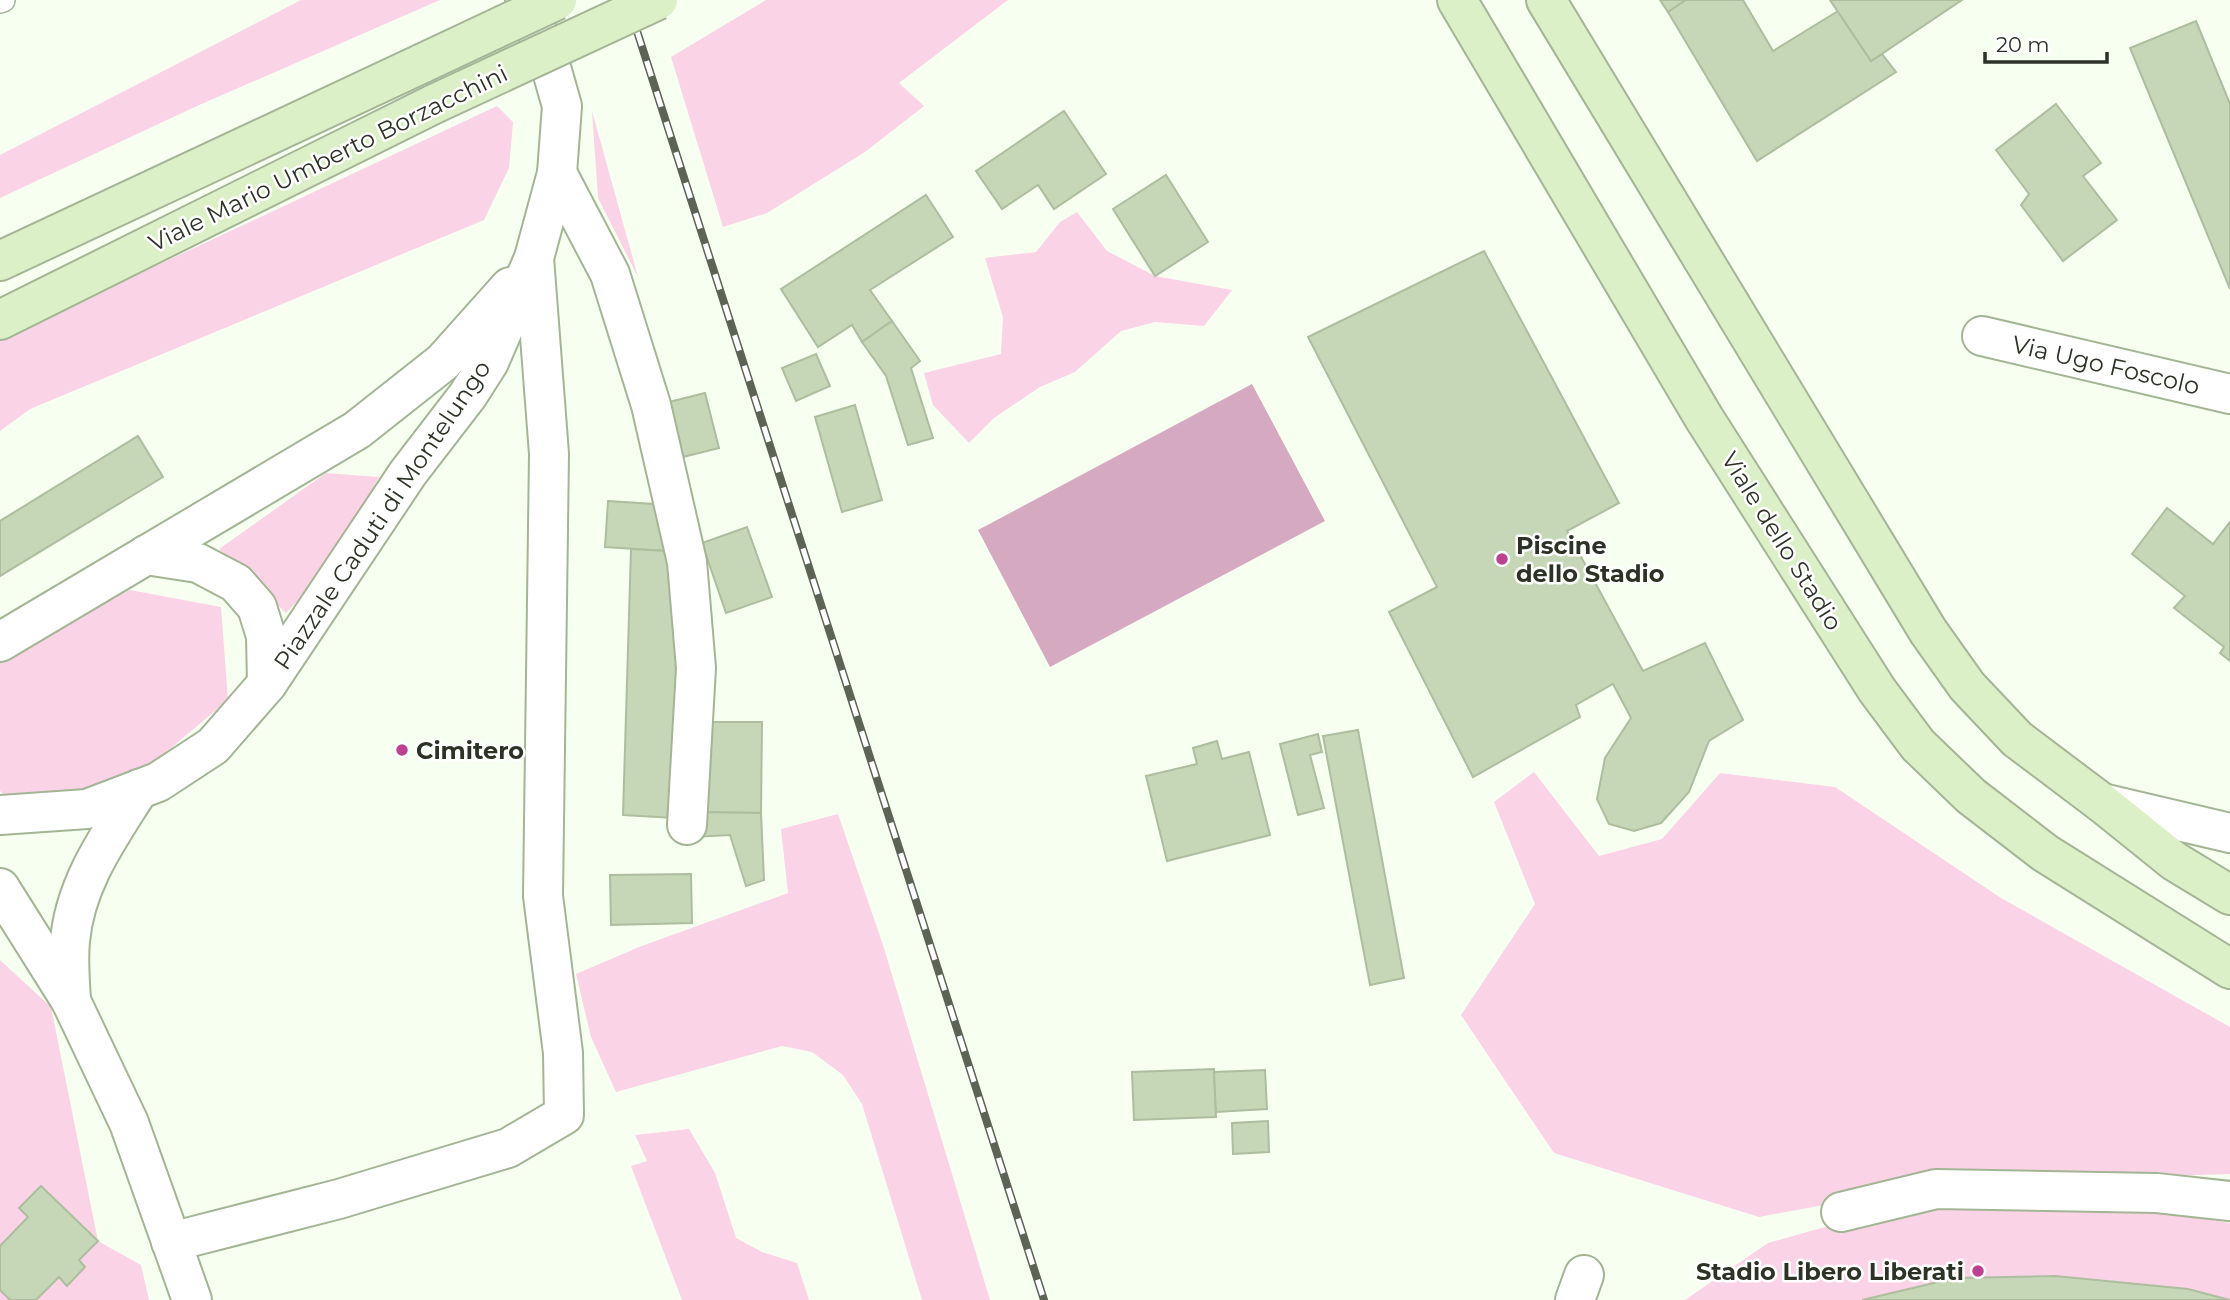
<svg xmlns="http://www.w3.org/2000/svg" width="2230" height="1300" viewBox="0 0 2230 1300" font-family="Montserrat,sans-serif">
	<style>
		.green { fill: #fad3e7 }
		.water { fill: #d5aac0 }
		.building { fill: #c5d7b6; stroke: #acbe9e; stroke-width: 2 }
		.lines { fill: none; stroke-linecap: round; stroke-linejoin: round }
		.lane-casing { stroke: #a3b595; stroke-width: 26 }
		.street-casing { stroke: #a3b595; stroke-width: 42 }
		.secondary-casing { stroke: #a3b595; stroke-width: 42 }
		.lane { stroke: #fff; stroke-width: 23 }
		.street { stroke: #fff; stroke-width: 38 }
		.secondary { stroke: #dcf0c8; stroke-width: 38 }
		.rail-casing { stroke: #5c6456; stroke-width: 8 }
		.rail { stroke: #fff; stroke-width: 5; stroke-dasharray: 16; stroke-linecap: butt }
		.secondary-bridge-casing { stroke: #a3b595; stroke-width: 42; stroke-linecap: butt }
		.secondary-bridge { stroke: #dcf0c8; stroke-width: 38 }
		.poi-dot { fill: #be4190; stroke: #fff; stroke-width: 2.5 }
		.labels { text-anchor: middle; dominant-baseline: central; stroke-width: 5; stroke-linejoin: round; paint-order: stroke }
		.street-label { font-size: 24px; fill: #2c3326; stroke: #fff }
		.poi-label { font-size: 24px; font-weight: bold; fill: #2c3326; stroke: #fff; text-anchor: start }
	</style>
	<rect width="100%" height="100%" fill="#f7fff1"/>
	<!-- green -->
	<g class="green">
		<polygon points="301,0 440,0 197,106 0,198 0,155"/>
		<polygon points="766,0 1008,0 899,83 924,106 865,152 767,213 723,227 671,57"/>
		<polygon points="497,106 513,122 509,168 484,220 30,409 0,431 0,339"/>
		<polygon points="592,111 638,277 598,198"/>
		<polygon points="1077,212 1107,251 1155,276 1232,290 1204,326 1155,322 1121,331 1075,372 1040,387 994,418 969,443 933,405 924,373 1001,354 1003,317 985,258 1036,252 1060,222"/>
		<polygon points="326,473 379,477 327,571 286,613 219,549"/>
		<polygon points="130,590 221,607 228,700 127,785 15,804 0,791 0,653"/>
		<polygon points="1534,772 1599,856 1662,839 1720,773 1835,787 2001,898 2230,1027 2230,1174 1943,1183 1759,1217 1554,1153 1461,1015 1535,904 1494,802"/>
		<polygon points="838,814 883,945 990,1300 922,1300 862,1104 843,1075 812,1052 782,1046 616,1092 591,1037 576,974 639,947 788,893 781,829"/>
		<polygon points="0,960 51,1007 98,1241 141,1265 149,1300 0,1300"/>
		<polygon points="689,1129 715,1173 736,1238 762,1252 797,1263 809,1300 682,1300 631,1166 647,1161 635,1135"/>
		<polygon points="1942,1194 2123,1205 2230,1223 2230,1300 1685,1300 1768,1243"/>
	</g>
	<!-- water -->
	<polygon class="water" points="1252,384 1325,521 1050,667 978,530"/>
	<!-- building -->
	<g class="building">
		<polygon points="1660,0 1686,0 1668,12"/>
		<polygon points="1686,0 1743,0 1773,51 1838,11 1871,61 1882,54 1896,72 1757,161 1668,12"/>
		<polygon points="1830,0 1962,0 1871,61"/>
		<polygon points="2196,21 2230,104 2230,289 2130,48"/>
		<polygon points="2056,104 2101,163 2083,176 2117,220 2063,261 2021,205 2029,194 1996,150"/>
		<polygon points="1064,111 1106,174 1054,209 1038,185 1002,209 976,171"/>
		<polygon points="1166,175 1208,242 1155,276 1113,209"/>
		<polygon points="926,195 953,237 870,290 892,321 862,342 852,325 818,347 781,289"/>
		<polygon points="1484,251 1619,503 1567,531 1643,671 1705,643 1743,720 1709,741 1689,792 1661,823 1634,831 1609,824 1597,799 1605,758 1631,718 1613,684 1576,705 1580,717 1473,777 1389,612 1437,587 1308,337"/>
		<polygon points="892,321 920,361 911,368 933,438 908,445 886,376 862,342"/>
		<polygon points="816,354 830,386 796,401 782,368"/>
		<polygon points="705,393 719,448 683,457 669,402"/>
		<polygon points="855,405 882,500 842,512 815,417"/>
		<polygon points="138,436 163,477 0,576 0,521"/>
		<polygon points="608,501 670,505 667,551 605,547"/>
		<polygon points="2167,508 2213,544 2230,522 2230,661 2220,653 2224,647 2174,608 2185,596 2132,554"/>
		<polygon points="747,527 772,597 726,613 702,543"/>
		<polygon points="631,549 667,551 677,599 674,818 623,815"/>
		<polygon points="698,722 762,722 761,813 697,812"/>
		<polygon points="1358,730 1404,978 1370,985 1323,736"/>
		<polygon points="1318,734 1322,752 1310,755 1324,808 1298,815 1280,744"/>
		<polygon points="1217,741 1222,759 1249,752 1270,835 1167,861 1146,776 1197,764 1193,748"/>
		<polygon points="697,812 761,813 764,880 746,886 730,835 693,837"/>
		<polygon points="691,874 692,923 611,925 610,875"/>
		<polygon points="1214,1069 1216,1117 1134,1120 1132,1072"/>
		<polygon points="1265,1070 1267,1109 1216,1112 1214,1072"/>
		<polygon points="1268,1121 1269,1152 1233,1154 1232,1123"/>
		<polygon points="41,1186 98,1241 79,1260 85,1267 67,1286 59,1277 36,1300 10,1300 0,1290 0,1246 28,1217 19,1208"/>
		<polygon points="2055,1276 2188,1289 2230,1300 1862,1300 1955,1278"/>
	</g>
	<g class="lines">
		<defs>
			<polyline id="lane" points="0,1 3,0"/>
			<g id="street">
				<polyline points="557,173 610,274 651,405 687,562 696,668 687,825"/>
				<polyline points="1982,336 2230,394"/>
				<polyline points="146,555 198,563 236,583 257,607 266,636 267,684"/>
				<polyline points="0,642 357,430 443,362 510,287"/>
				<polyline points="2102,803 2230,833"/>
				<polyline points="0,815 87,809 158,782 213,746 267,684 408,473 468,395 489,362 534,258 557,173 562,106 550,64 525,0"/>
				<polyline points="0,888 71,1001 129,1123 192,1300"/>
				<path d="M71 1001C70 981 68 960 70 941 75 883 109 837 139 789"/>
				<polyline points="1841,1212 1936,1189 2157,1193 2230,1201"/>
				<polyline points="171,1242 339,1199 508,1148 564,1115 563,1053 543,896 549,454 534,258"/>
				<polyline points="1575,1300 1584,1275"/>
			</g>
			<g id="secondary">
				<polyline points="1457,0 1704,418 1877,690 1918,745 1971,796 2045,853 2230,969"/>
				<polyline points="1546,0 1928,631 1967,686 2017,739 2102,803 2174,861 2230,895"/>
				<polyline points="0,261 423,63"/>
				<polyline points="0,320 434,104"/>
			</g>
		</defs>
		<!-- lane casing -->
		<use href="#lane" class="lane-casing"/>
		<!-- street casing -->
		<use href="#street" class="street-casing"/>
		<!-- secondary casing -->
		<use href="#secondary" class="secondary-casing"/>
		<!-- lane -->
		<use href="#lane" class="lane"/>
		<!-- street -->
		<use href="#street" class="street"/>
		<!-- secondary -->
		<use href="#secondary" class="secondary"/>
		<defs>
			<polyline id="rail" points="627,0 1044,1300"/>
		</defs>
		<!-- rail casing -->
		<use href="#rail" class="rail-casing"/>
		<!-- rail -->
		<use href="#rail" class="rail"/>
		<defs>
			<g id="secondary-bridge">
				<polyline points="423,63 557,0"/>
				<polyline points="434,104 658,0"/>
			</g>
		</defs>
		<!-- secondary-bridge casing -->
		<use href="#secondary-bridge" class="secondary-bridge-casing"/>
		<!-- secondary-bridge -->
		<use href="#secondary-bridge" class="secondary-bridge"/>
	</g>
	<!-- markers -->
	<g class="poi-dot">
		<circle cx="1502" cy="559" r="7"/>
		<circle cx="402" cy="750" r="7"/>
		<circle cx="1978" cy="1271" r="7"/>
	</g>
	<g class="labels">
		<!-- street labels -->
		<g class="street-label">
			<text transform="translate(328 158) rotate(-26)">Viale Mario Umberto Borzacchini</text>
			<text transform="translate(2106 365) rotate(13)">Via Ugo Foscolo</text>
			<text transform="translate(382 515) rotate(-56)">Piazzale Caduti di Montelungo</text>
			<text transform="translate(1782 541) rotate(58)">Viale dello Stadio</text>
		</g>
		<!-- poi labels -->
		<g class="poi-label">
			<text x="1516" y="545">Piscine<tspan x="1516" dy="28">dello Stadio</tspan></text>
			<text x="416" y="750">Cimitero</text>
			<text x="1964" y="1271" text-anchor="end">Stadio Libero Liberati</text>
		</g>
	</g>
	<!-- scale -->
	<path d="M1985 52v10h122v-10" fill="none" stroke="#2c3326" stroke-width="3.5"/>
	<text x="1996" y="52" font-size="21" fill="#2c3326" stroke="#ffffff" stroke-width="5" paint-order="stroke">20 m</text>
</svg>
